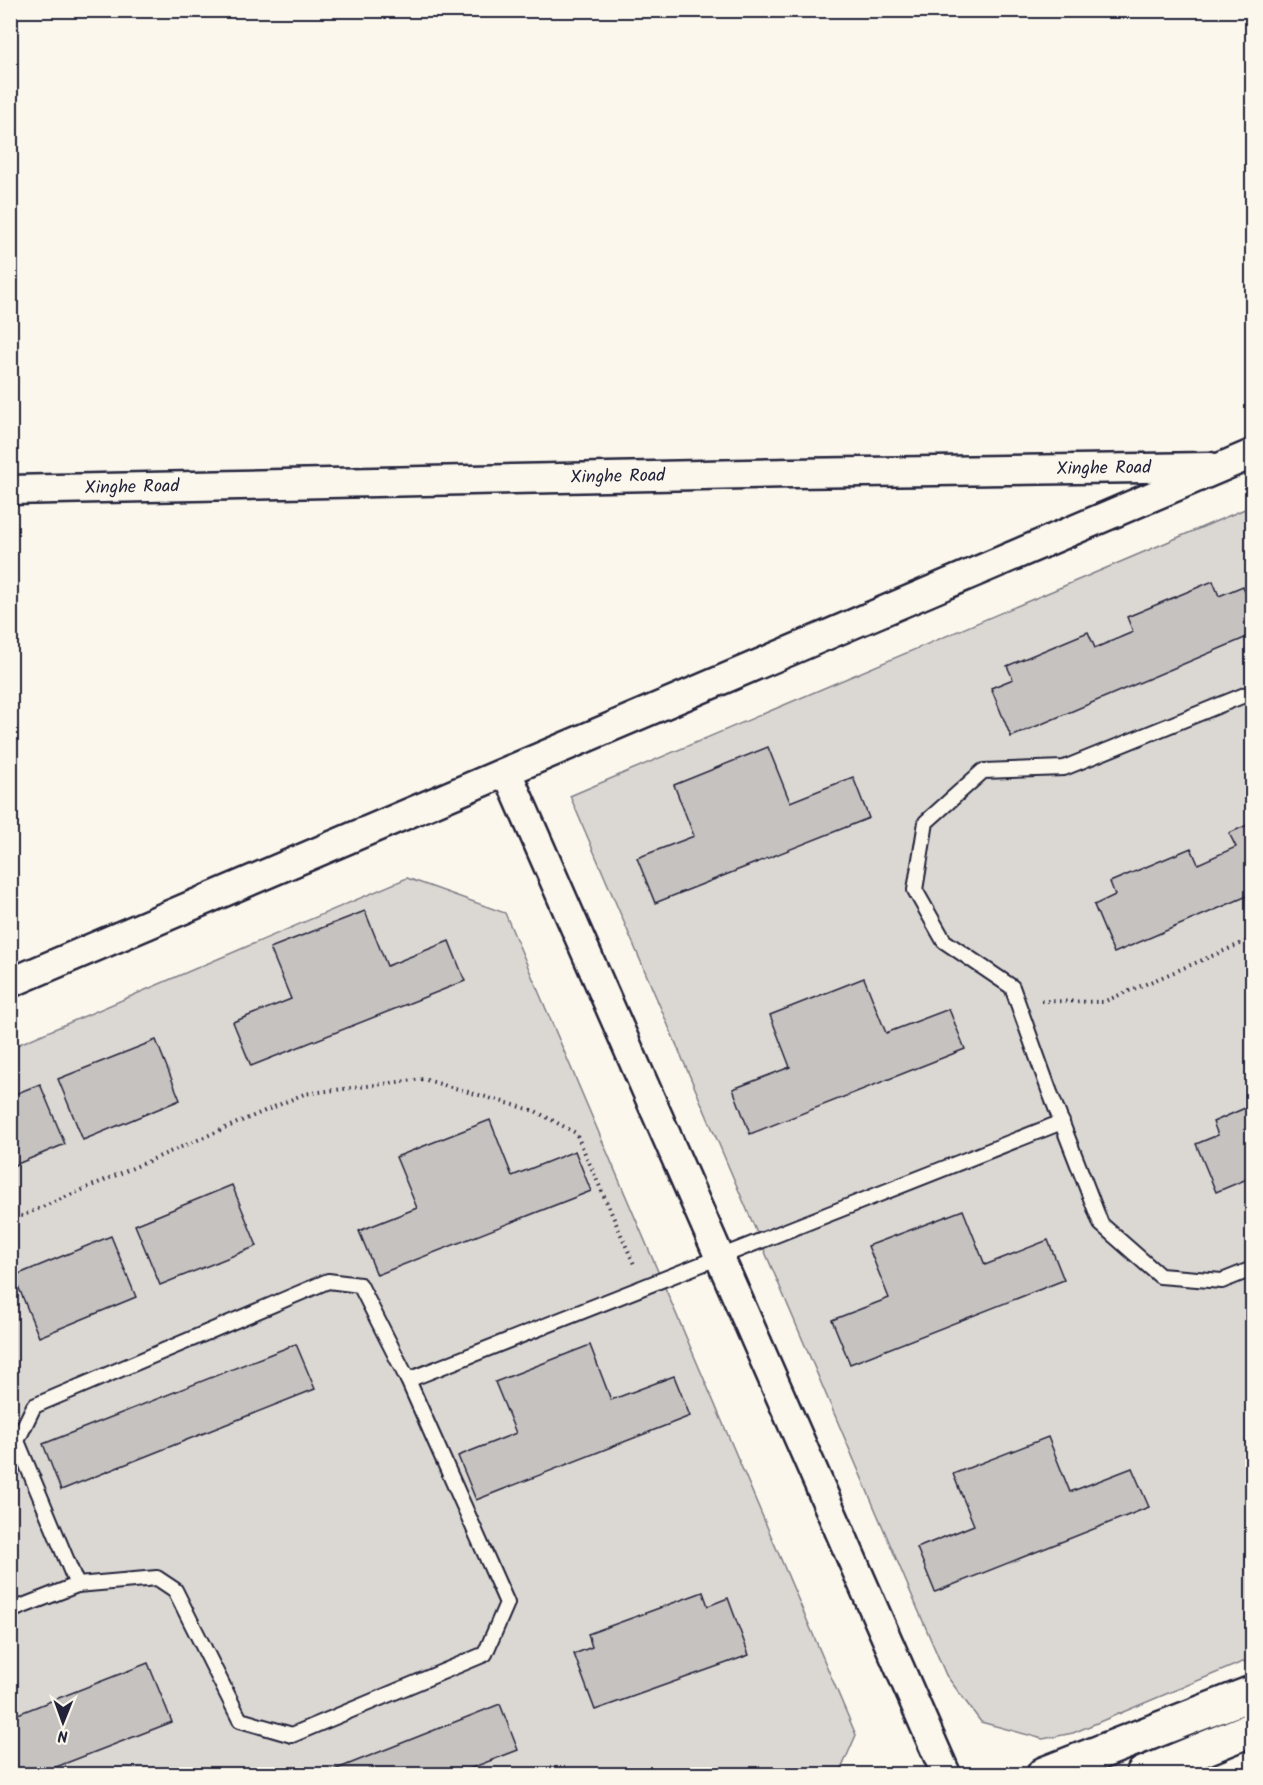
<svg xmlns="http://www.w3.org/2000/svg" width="1263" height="1785" viewBox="0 0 1263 1785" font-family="Kalam,sans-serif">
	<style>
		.green { fill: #dbd8d3; stroke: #7e7d87; stroke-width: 1.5 }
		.building { fill: #c6c2c0; stroke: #22223b; stroke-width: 1.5 }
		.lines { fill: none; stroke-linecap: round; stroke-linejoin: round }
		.lane-casing { stroke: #22223b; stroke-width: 18 }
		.street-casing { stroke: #22223b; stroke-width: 33 }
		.secondary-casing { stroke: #22223b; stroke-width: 38 }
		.path { stroke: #22223b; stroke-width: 4; stroke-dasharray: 1.5 4.5; stroke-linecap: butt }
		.lane { stroke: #fbf7ec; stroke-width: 14 }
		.street { stroke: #fbf7ec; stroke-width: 28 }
		.secondary { stroke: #fbf7ec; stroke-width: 33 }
		.labels { text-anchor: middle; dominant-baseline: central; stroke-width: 4.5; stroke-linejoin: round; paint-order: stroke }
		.street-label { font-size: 18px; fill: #22223b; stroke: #fbf7ec }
	</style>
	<rect width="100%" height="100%" fill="#fbf7ec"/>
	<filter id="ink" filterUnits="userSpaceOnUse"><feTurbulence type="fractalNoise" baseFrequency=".0167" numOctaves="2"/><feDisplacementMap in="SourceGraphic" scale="12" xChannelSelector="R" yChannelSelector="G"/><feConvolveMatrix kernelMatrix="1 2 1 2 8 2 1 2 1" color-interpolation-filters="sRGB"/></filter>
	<g filter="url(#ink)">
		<!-- green -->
		<g class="green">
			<polygon points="1252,506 1252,1658 1073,1733 1043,1739 981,1722 946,1675 570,796"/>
			<polygon points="407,878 505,913 856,1735 839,1774 11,1774 10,1048"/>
		</g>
		<!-- building -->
		<g class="building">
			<polygon points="1213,581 1219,596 1243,586 1252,609 1252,635 1011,737 991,688 1013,679 1007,666 1088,632 1095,648 1133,632 1127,617"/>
			<polygon points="768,747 790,802 853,777 869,818 655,903 637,858 694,836 674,785"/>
			<polygon points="1252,823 1252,894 1114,953 1094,905 1115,895 1110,882 1191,848 1198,864 1236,847 1229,833"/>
			<polygon points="365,911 387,966 449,941 465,981 251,1066 233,1022 291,999 270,948"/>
			<polygon points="864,978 886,1033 949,1009 965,1049 750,1134 733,1089 790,1067 770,1015"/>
			<polygon points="156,1040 180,1100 83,1140 58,1079"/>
			<polygon points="40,1084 65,1144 10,1167 10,1096"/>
			<polygon points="1252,1105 1252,1177 1216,1192 1196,1144 1218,1135 1213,1122"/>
			<polygon points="490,1120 512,1176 575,1151 591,1191 377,1275 359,1231 417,1208 396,1157"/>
			<polygon points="232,1185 257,1246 160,1285 135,1225"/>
			<polygon points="963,1210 985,1265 1048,1240 1064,1280 850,1364 832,1320 889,1298 868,1246"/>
			<polygon points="111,1236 136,1297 39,1337 14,1276"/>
			<polygon points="296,1344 315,1389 61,1490 43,1444"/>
			<polygon points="590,1345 611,1400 674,1376 690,1416 476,1500 458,1456 516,1433 495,1382"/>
			<polygon points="1048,1437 1070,1492 1132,1468 1149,1507 935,1592 917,1548 974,1525 953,1474"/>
			<polygon points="703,1592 708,1606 728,1598 749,1655 595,1710 574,1654 592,1647 588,1634"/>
			<polygon points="148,1663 172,1722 38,1774 10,1774 10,1717"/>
			<polygon points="500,1704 518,1750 456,1774 324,1774"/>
		</g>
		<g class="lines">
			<defs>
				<g id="lane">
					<polyline points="1252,692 1064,768 983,771 926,822 915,890 944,941 1012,987 1049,1090 1101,1224 1160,1276 1222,1281 1252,1269"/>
					<polyline points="77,1585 157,1578 175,1590 240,1720 292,1735 485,1654 507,1603 408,1380"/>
					<polyline points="10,1611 77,1585 17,1441 34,1406 328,1281 360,1285 408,1380 1062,1122"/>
				</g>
				<g id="street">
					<path id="s1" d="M10 490 792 473 1210 467"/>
					<polyline points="507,772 946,1774"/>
					<polyline points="10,983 1252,454"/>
				</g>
				<g id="secondary">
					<polyline points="1044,1774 1252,1693"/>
					<polyline points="1143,1774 1252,1729"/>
				</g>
			</defs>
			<!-- lane casing -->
			<use href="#lane" class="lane-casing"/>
			<!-- street casing -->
			<use href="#street" class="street-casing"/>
			<!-- secondary casing -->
			<use href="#secondary" class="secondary-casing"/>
			<!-- path -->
			<g class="path">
				<polyline points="1041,1001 1103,1002 1252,939"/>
				<polyline points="10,1221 304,1094 423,1079 535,1111 576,1133 634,1264"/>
			</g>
			<!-- lane -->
			<use href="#lane" class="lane"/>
			<!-- street -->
			<use href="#street" class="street"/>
			<!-- secondary -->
			<use href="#secondary" class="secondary"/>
		</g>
	</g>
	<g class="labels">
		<!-- street labels -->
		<g class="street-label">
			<text stroke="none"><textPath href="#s1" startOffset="1094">Xinghe Road</textPath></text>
			<text stroke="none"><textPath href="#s1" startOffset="608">Xinghe Road</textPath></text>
			<text stroke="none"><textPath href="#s1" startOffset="122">Xinghe Road</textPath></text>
		</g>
	</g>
	<!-- margin -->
	<rect width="1263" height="1785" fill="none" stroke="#fbf7ec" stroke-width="36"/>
	<rect x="18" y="18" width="1227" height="1749" fill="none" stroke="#22223b" stroke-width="2" filter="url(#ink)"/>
	<!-- north arrow -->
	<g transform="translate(63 1722) rotate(181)" stroke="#fbf7ec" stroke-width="4.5" paint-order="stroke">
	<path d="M0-4.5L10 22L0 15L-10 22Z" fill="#22223b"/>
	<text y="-9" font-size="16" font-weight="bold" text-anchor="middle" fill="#22223b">N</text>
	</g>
</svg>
